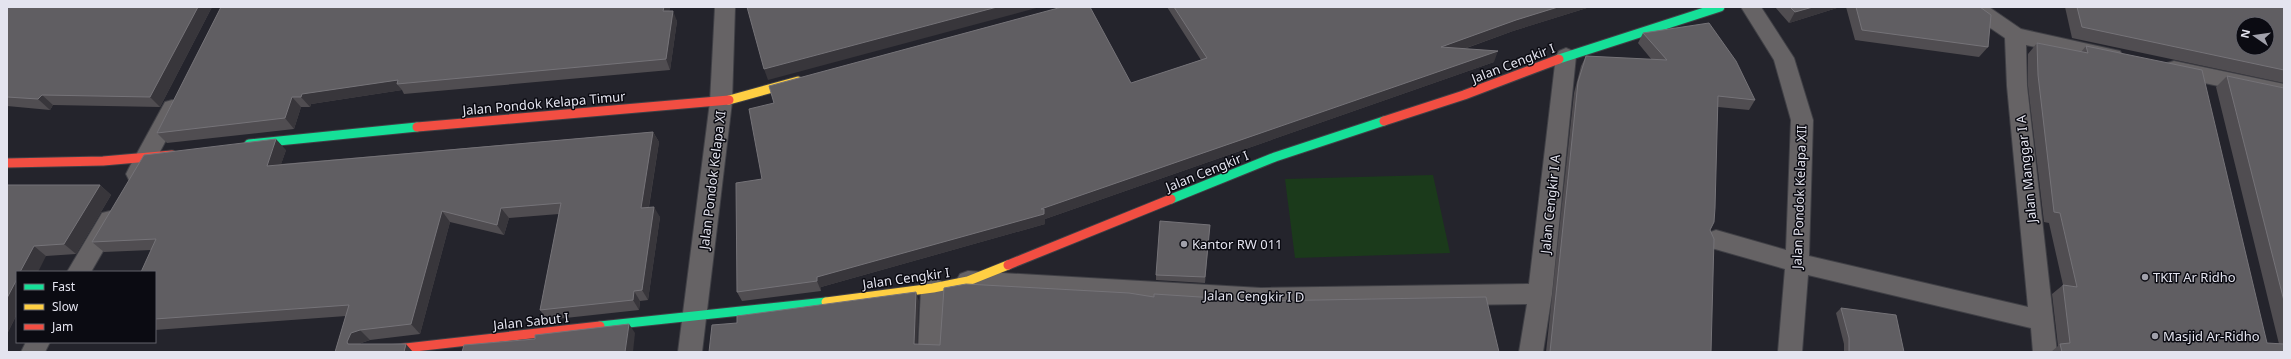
<svg xmlns="http://www.w3.org/2000/svg" width="2291" height="359" viewBox="0 0 2291 359" font-family="'Noto Sans',sans-serif">
	<style>
		.green { fill: #1b3a1b }
		.lines { fill: none; stroke-linecap: round; stroke-linejoin: round }
		.street-casing { stroke: #404046; stroke-width: 2 }
		.fast-casing { stroke: #404046; stroke-width: 11 }
		.slow-casing { stroke: #404046; stroke-width: 11 }
		.jam-casing { stroke: #404046; stroke-width: 11 }
		.street { fill: #666365; fill-rule: evenodd }
		.fast { stroke: #16e098; stroke-width: 9 }
		.slow { stroke: #ffcf43; stroke-width: 9 }
		.jam { stroke: #f24e42; stroke-width: 9 }
		.wall { fill: #504d51 }
		.shaded-wall { fill: #38363b }
		.building { fill: #605e62; stroke: #757378; fill-rule: evenodd }
		.poi-dot { fill: #a1a1ab; stroke: #0b0b12; stroke-width: 1.5 }
		.labels { text-anchor: middle; dominant-baseline: central; stroke-width: 3; stroke-linejoin: round; paint-order: stroke }
		.street-label { font-size: 13px; fill: #e4e4ef; stroke: #0b0b12 }
		.poi-label { font-size: 13px; fill: #e4e4ef; stroke: #0b0b12; text-anchor: start }
	</style>
	<rect width="100%" height="100%" fill="#24242c"/>
	<!-- green -->
	<polygon class="green" points="1433,175 1450,253 1295,258 1285,179"/>
	<g class="lines">
		<defs>
			<g id="street">
				<polygon points="715,7 735,7 732,102 702,352 678,352 710,102"/>
				<polygon points="1741,7 1761,7 1794,58 1813,120 1809,256 2028,307 2007,86 2005,38 1967,12 1964,7 1989,7 2021,29 2120,51 2123,56 2120,61 2113,64 2026,45 2027,86 2057,352 2033,352 2031,328 1808,275 1802,352 1778,352 1785,269 1708,247 1705,240 1708,233 1716,230 1786,250 1791,120 1774,60"/>
				<polygon points="1566,48 1573,51 1576,56 1552,294 1543,352 1519,352 1527,304 1261,308 968,291 960,288 956,281 960,274 968,271 1261,288 1529,284 1556,56 1559,51"/>
				<polygon points="2174,61 2284,84 2284,100 2167,75 2164,69 2167,63"/>
				<polygon points="172,100 179,102 183,108 145,180 137,183 129,180 126,174 129,168 165,102"/>
				<polygon points="110,211 118,213 121,220 91,272 67,272 102,213"/>
				<polygon points="933,278 941,281 945,288 942,352 918,352 921,288 925,281"/>
				<polygon points="26,342 50,342 45,352 21,352"/>
			</g>
			<g id="fast">
				<polyline points="1559,59 1720,7"/>
				<polyline points="249,144 417,127"/>
				<polyline points="1171,199 1275,157 1384,121"/>
				<polyline points="600,326 826,302"/>
			</g>
			<g id="slow">
				<polyline points="729,100 798,81"/>
				<polyline points="826,302 933,288 968,281 1008,265"/>
			</g>
			<g id="jam">
				<polyline points="1384,121 1464,95 1559,59"/>
				<polyline points="417,127 729,100"/>
				<polyline points="7,163 103,161 172,155"/>
				<polyline points="1008,265 1171,199"/>
				<polyline points="370,352 600,326"/>
			</g>
		</defs>
		<!-- street casing -->
		<use href="#street" class="street-casing"/>
		<!-- fast casing -->
		<use href="#fast" class="fast-casing"/>
		<!-- slow casing -->
		<use href="#slow" class="slow-casing"/>
		<!-- jam casing -->
		<use href="#jam" class="jam-casing"/>
		<!-- street -->
		<use href="#street" class="street"/>
		<!-- fast -->
		<use href="#fast" class="fast"/>
		<!-- slow -->
		<use href="#slow" class="slow"/>
		<!-- jam -->
		<use href="#jam" class="jam"/>
	</g>
	<!-- wall -->
	<g class="wall">
		<polygon points="7,7 212,7 160,107 53,105 50,110 7,106"/>
		<polygon points="221,7 670,7 669,11 677,21 670,70 404,94 402,90 311,104 310,107 301,107 294,129 167,143 157,133"/>
		<polygon points="1167,7 1590,7 1513,31 1464,49 1494,62 1045,219 1045,224 821,287 821,291 742,301 737,292 762,179 1131,83 1201,60"/>
		<polygon points="1775,7 1840,7 1789,23"/>
		<polygon points="1846,7 1980,7 1988,47 1979,57 1855,40"/>
		<polygon points="2065,7 2284,7 2284,83 2072,38"/>
		<polygon points="1643,33 1755,100 1749,110 1718,107 1710,230 1711,352 1546,352 1574,93 1581,66 1586,56 1652,60 1638,43"/>
		<polygon points="2037,43 2081,52 2086,46 2267,343 2279,344 2216,87 2227,76 2284,88 2284,352 2051,352 2058,346 2052,294 2063,285 2049,223 2044,222 2028,86 2028,54"/>
		<polygon points="653,132 659,142 649,207 660,217 648,300 640,301 639,310 547,320 540,310 559,214 509,218 504,235 450,222 420,334 370,340 335,352 346,316 155,330 155,272 151,250 104,252 92,242 286,150 281,164"/>
		<polygon points="7,185 100,185 111,195 76,254 46,256 17,272 17,314 7,334"/>
		<polygon points="1210,225 1205,283 1156,280 1156,275"/>
		<polygon points="1841,308 1904,352 1844,352 1844,344 1836,313"/>
	</g>
	<!-- shaded-wall -->
	<g class="shaded-wall">
		<polygon points="198,7 212,7 160,107 150,97"/>
		<polygon points="664,7 670,7 668,22 663,11"/>
		<polygon points="997,7 1040,7 768,80 764,69"/>
		<polygon points="1558,7 1590,7 1513,31 1438,58 1441,47 1516,20"/>
		<polygon points="1813,7 1840,7 1789,23 1795,12"/>
		<polygon points="673,11 677,21 670,70 666,59"/>
		<polygon points="1498,51 1494,62 1045,219 1045,224 821,287 821,291 817,281 817,277"/>
		<polygon points="398,80 397,84 402,90 311,104 310,107 301,97 302,94"/>
		<polygon points="42,95 53,105 50,110 38,99"/>
		<polygon points="292,97 301,107 294,129 285,118"/>
		<polygon points="653,132 659,142 647,218 641,208"/>
		<polygon points="276,139 286,150 277,176 267,166"/>
		<polygon points="100,185 111,195 76,254 64,244"/>
		<polygon points="654,207 660,217 648,300 642,290"/>
		<polygon points="501,208 509,218 504,235 497,225"/>
		<polygon points="442,211 450,222 420,334 411,324"/>
		<polygon points="34,246 46,256 38,272 20,272"/>
		<polygon points="17,279 17,314 7,334 7,298"/>
		<polygon points="634,291 640,301 639,310 633,300"/>
		<polygon points="916,292 919,301 917,352 914,344"/>
		<polygon points="629,324 635,333 633,352 625,352"/>
		<polygon points="360,330 370,340 361,343 357,351 348,344 347,342 351,333"/>
		<polygon points="406,344 413,352 404,352"/>
	</g>
	<!-- building -->
	<g class="building">
		<polygon points="7,7 198,7 150,97 42,95 38,99 7,97"/>
		<polygon points="221,7 664,7 663,11 673,11 666,59 397,84 398,80 302,94 301,97 292,97 285,118 157,133"/>
		<polygon points="747,7 997,7 764,69"/>
		<polygon points="1062,7 1090,7 1131,83 1207,58 1174,7 1558,7 1516,20 1441,47 1498,51 1041,209 1044,209 1044,214 817,277 817,281 737,292 736,183 762,179 749,109 774,103 769,86"/>
		<polygon points="1790,7 1813,7 1795,12"/>
		<polygon points="1856,7 1980,7 1991,15 1988,47 1862,30"/>
		<path d="M2077 7H2284V70L2082 27ZM2243 24H2267V48H2243Z"/>
		<polygon points="1709,23 1736,61 1755,100 1718,96 1715,208 1714,222 1710,230 1714,239 1711,352 1550,352 1578,82 1586,56 1667,60 1643,33"/>
		<polygon points="2037,43 2088,53 2086,46 2202,70 2267,343 2284,344 2284,352 2062,352 2060,344 2070,343 2063,285 2077,287 2060,213 2054,212 2038,75"/>
		<polygon points="2227,76 2284,88 2284,301"/>
		<polygon points="653,132 641,208 654,207 642,290 634,291 633,300 540,310 561,203 501,208 497,225 442,211 411,324 360,330 351,333 347,342 348,344 406,344 404,352 335,352 349,305 155,319 155,272 141,272 156,239 92,242 144,155 276,139 267,166"/>
		<polygon points="7,185 100,185 64,244 34,246 20,272 17,272 17,279 7,298"/>
		<polygon points="1160,221 1210,225 1205,277 1156,275"/>
		<polygon points="966,284 1129,293 1154,297 1154,294 1262,301 1486,297 1499,352 709,352 712,325 737,323 737,316 916,292 914,344 940,345 944,288"/>
		<polygon points="1841,308 1896,315 1904,352 1849,352 1849,338"/>
		<polygon points="629,324 625,352 462,352 464,345 535,339 535,335"/>
	</g>
	<!-- markers -->
	<g class="poi-dot">
		<circle cx="1184" cy="244" r="4"/>
		<circle cx="2145" cy="277" r="4"/>
		<circle cx="2155" cy="336" r="4"/>
	</g>
	<g class="labels">
		<!-- street labels -->
		<g class="street-label">
			<text transform="translate(1513 63) rotate(-21)">Jalan Cengkir I</text>
			<text transform="translate(544 103) rotate(-5)">Jalan Pondok Kelapa Timur</text>
			<text transform="translate(2026 169) rotate(-96)">Jalan Manggar I A</text>
			<text transform="translate(1207 171) rotate(-22)">Jalan Cengkir I</text>
			<text transform="translate(712 180) rotate(-83)">Jalan Pondok Kelapa XI</text>
			<text transform="translate(1799 197) rotate(-88)">Jalan Pondok Kelapa XII</text>
			<text transform="translate(1550 204) rotate(-84)">Jalan Cengkir I A</text>
			<text transform="translate(906 278) rotate(-8)">Jalan Cengkir I</text>
			<text transform="translate(1254 296) rotate(1)">Jalan Cengkir I D</text>
			<text transform="translate(531 321) rotate(-6)">Jalan Sabut I</text>
		</g>
		<!-- poi labels -->
		<g class="poi-label">
			<text x="1192" y="244">Kantor RW 011</text>
			<text x="2153" y="277">TKIT Ar Ridho</text>
			<text x="2163" y="336">Masjid Ar-Ridho</text>
		</g>
	</g>
	<!-- border -->
	<rect width="2291" height="359" fill="none" stroke="#e4e4ef" stroke-width="16"/>
	<!-- legend -->
	<rect x="16" y="271" width="140" height="72" fill="#0b0b12" stroke="#62626a"/>
	<rect x="24" y="284" width="20" height="6" fill="#16e098" stroke="#62626a"/>
	<text x="52" y="291" font-size="12" fill="#e4e4ef">Fast</text>
	<rect x="24" y="304" width="20" height="6" fill="#ffcf43" stroke="#62626a"/>
	<text x="52" y="311" font-size="12" fill="#e4e4ef">Slow</text>
	<rect x="24" y="324" width="20" height="6" fill="#f24e42" stroke="#62626a"/>
	<text x="52" y="331" font-size="12" fill="#e4e4ef">Jam</text>
	<!-- north arrow -->
	<g transform="translate(2255 36) rotate(283)"><circle r="19" fill="#0b0b12" stroke="#62626a"/>
	<path d="M0-3L7 15L0 10L-7 15Z" fill="#a1a1ab"/>
	<text y="-6" font-size="11" font-weight="bold" text-anchor="middle" fill="#e4e4ef">N</text>
	</g>
</svg>
